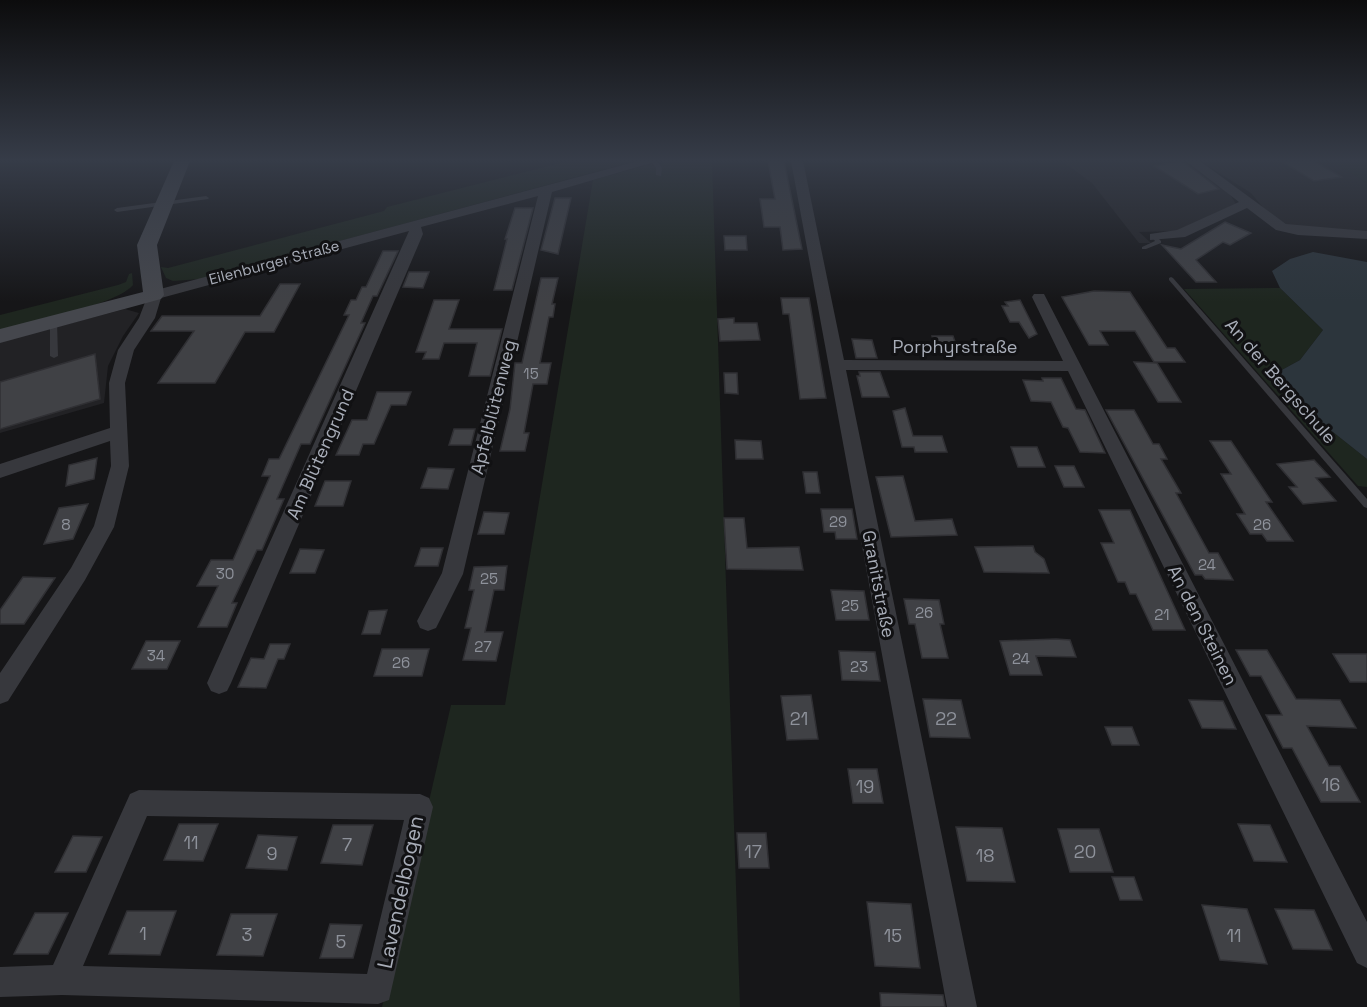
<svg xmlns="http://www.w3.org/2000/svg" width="1367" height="1007" viewBox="0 0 1367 1007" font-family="'Space Grotesk',sans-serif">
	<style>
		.built { fill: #222225 }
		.green { fill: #1e261f }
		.water { fill: #2c353c }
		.building { fill: #404145; stroke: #303034; stroke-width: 1.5 }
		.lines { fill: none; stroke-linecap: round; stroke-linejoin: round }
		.lane { fill: #37383d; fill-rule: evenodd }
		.street { fill: #37383d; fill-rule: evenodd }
		.secondary { fill: #45474d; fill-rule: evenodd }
		.labels { text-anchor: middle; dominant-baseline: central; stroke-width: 6; stroke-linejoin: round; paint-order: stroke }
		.far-street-label { font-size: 15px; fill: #a8adb8; stroke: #111113 }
		.number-label { font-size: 15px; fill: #8e929b }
		.street-label { font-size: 18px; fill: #a8adb8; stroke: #111113 }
		.near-number-label { font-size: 18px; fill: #8e929b }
		.near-street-label { font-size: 21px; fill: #a8adb8; stroke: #111113 }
	</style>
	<rect width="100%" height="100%" fill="#161618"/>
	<!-- built -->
	<g class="built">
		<polygon points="1062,161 1187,161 1224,185 1236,204 1176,231 1139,232 1151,243 1139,243 1092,183"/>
		<polygon points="1200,161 1361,161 1367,165 1360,179 1367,183 1367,233 1292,228 1265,210 1251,193"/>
		<polygon points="125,309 139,313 123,336 108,366 104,403 0,433 0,342"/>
	</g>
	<!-- green -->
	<g class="green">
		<polygon points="568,161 635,161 200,279 173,281 166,278 161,267 168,268 384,211 387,207"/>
		<polygon points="662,161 712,161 740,1007 382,1007 451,705 505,705 593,180 651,164 654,166 662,164"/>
		<polygon points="1331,161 1361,161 1367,165 1367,183"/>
		<path d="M132 273 133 285C118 304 27 324 0 331V315L118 285 126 282 129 274Z"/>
		<polygon points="1280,288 1323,330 1300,360 1278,372 1314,417 1367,459 1367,487 1358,486 1184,289"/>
	</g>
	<!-- water -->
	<polygon class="water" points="1313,252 1367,262 1367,459 1314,417 1278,372 1300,360 1323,330 1280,288 1272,271 1290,259"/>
	<!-- building -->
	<g class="building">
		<polygon points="768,161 784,161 802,249 783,250 780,227 764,227 760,199 775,199"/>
		<polygon points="1181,161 1192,168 1219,189 1198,194 1154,166"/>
		<polygon points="1281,161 1314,161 1342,177 1314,181"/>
		<polygon points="555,198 571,198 558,254 541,250"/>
		<polygon points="515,208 533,208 512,290 494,290 507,239 505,239"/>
		<polygon points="1225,222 1251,233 1230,245 1223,242 1196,260 1216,282 1196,282 1162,245 1181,249"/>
		<polygon points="724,236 746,236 747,250 725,250"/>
		<polygon points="383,251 398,251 377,296 373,296 361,323 365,323 310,444 301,444 277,499 284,499 262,550 257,550 232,603 237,603 227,627 198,627 218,586 197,586 211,560 233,560 270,476 262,476 269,459 279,459 349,315 344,315 351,300 356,300 362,287 366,287"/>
		<polygon points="409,272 429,272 423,288 403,287"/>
		<polygon points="541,278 558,278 552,304 555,304 553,317 549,317 540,363 551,363 547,384 533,384 524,433 529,433 525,451 500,451 510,409 515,363 522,363"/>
		<polygon points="280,284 300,284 274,332 245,332 215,383 158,383 194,331 151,331 162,316 260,316"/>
		<polygon points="1094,291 1130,292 1167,348 1175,348 1185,362 1154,362 1135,331 1100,331 1108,345 1089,345 1062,297"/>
		<polygon points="781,298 809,298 826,398 800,399 789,314 783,314"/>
		<polygon points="434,300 459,300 449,329 502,329 490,376 469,376 477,343 444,343 439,359 423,359 426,352 416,352"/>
		<polygon points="1020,300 1037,334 1029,338 1019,322 1010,322 1002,306 1008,306 1005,302"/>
		<polygon points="734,318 734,323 757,323 760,340 720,341 718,319"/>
		<polygon points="932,336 953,336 959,353 937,353"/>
		<polygon points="852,339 872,340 877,358 856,358"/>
		<polygon points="95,354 100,399 0,429 0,382"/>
		<polygon points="1134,362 1157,363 1181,402 1158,402"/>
		<polygon points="859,372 880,372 889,397 862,397 857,376 860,376"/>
		<polygon points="724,373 737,373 738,394 725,393"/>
		<polygon points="1042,378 1061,378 1076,409 1085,410 1105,453 1080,452 1068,428 1063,427 1051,402 1031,401 1023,380 1043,381"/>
		<polygon points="377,392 411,392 406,405 391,405 374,444 363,444 359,455 336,455 352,420 367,420"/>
		<polygon points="905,408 913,436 942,436 947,452 915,452 914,447 902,447 893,411"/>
		<polygon points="1106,410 1134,410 1153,444 1159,444 1167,459 1161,459 1181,493 1176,493 1209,553 1218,553 1233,580 1205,579 1202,575 1195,575"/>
		<polygon points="454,429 475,429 471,445 449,445"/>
		<polygon points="735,440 761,441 763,459 736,459"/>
		<polygon points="1210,441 1231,441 1272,502 1266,502 1293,541 1267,541 1262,534 1250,534 1237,514 1245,514 1221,474 1231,474"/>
		<polygon points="1011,447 1037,447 1045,467 1018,467"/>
		<polygon points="97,458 94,479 66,486 69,465"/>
		<polygon points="1314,460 1330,477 1316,478 1336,501 1303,504 1289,487 1297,487 1277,464"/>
		<polygon points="1055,466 1074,466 1084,487 1064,487"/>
		<polygon points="428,468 454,469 448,489 421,488"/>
		<polygon points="803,472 817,472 820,493 806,493"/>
		<polygon points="903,476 915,521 952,519 957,535 891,537 876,477"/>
		<polygon points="325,481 351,481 343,506 315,506"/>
		<polygon points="88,504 73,539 44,544 59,508"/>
		<polygon points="821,509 852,509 857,539 836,539 835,532 824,532"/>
		<polygon points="1099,510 1130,510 1185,630 1153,630 1136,594 1130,594 1125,582 1118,582 1101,543 1114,543"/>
		<polygon points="484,512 509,513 504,534 478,534"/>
		<polygon points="724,518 744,518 747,548 799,547 803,570 727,569"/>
		<polygon points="1033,546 1035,552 1044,559 1049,573 984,572 975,547"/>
		<polygon points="421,548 443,548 438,566 415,566"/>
		<polygon points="300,549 324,550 315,573 290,573"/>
		<polygon points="507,566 504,590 494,590 485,632 503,632 496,661 463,660 471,628 465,628 474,590 469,590 474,567"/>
		<polygon points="23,577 55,578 24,624 0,624 0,610"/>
		<polygon points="831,590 864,591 869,620 836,620"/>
		<polygon points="904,599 939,600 944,624 940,624 948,658 922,658 915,624 909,624"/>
		<polygon points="387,610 380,634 362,634 369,611"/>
		<polygon points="1056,639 1070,640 1076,657 1036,656 1042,675 1010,675 1000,641"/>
		<polygon points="146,641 180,641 167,669 132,669"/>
		<polygon points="270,644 290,644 284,659 278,659 266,688 238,687 251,658 264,659"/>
		<polygon points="382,649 429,649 422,676 374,676"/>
		<polygon points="1236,650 1267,650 1296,699 1340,700 1356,728 1307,726 1329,766 1340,766 1360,802 1321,802 1292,748 1283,748 1266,715 1282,715 1261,676 1250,676"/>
		<polygon points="839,651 875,652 880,681 842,680"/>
		<polygon points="1333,654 1367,654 1367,682 1350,682"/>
		<polygon points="811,695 818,739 787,740 781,696"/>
		<polygon points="923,699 961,700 970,738 930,737"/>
		<polygon points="1189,700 1223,701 1236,729 1202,728"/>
		<polygon points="1105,727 1132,727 1139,745 1112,745"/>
		<polygon points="848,769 877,769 883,803 853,803"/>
		<polygon points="179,824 218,824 203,861 164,860"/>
		<polygon points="1238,824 1270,825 1287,862 1254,861"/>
		<polygon points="333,825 373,825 362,865 321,863"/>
		<polygon points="956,827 1002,828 1015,882 967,881"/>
		<polygon points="1058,829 1099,829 1113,872 1070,872"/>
		<polygon points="737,833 766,833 769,868 739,868"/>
		<polygon points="258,835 297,837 287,870 246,868"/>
		<polygon points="73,836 102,837 86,872 55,872"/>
		<polygon points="1112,877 1134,877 1142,900 1120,900"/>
		<polygon points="867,902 911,904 920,968 875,966"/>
		<polygon points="1202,905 1247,909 1267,964 1220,960"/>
		<polygon points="1275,909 1314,910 1332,950 1293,949"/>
		<polygon points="127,911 176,911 160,955 109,954"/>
		<polygon points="35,913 68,913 48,954 14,954"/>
		<polygon points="231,914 277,914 263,956 217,955"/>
		<polygon points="330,924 362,925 353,958 320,958"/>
		<polygon points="880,993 943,995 945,1007 881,1007"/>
	</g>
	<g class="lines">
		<!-- lane -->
		<g class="lane">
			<polygon points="651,161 657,161 662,168 661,176 656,175 656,168"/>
			<polygon points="206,196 209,198 208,199 117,212 114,210 117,208"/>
			<polygon points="1155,235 1161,241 1161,243 1146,249 1142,249 1142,247 1155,241 1152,237"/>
			<polygon points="1171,277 1173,278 1367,499 1367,508 1364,507 1169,280 1169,278"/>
			<polygon points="50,320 56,320 57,322 58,356 54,358 50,356"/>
		</g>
		<!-- street -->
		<g class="street">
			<polygon points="638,161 658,161 552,192 463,574 436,628 428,631 420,628 417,621 442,573 538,196 421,227 423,234 231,683 227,691 219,694 211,691 207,683 409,231 161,298 155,318 134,350 125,383 129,466 114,527 85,580 8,701 0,704 0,673 71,568 94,526 111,466 110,441 0,478 0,464 110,428 109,383 118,350 139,318 149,292"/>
			<polygon points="791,161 803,161 844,360 1063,361 1032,297 1034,294 1044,294 1367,922 1367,968 1357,963 1068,371 846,370 977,1007 947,1007"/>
			<polygon points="1186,161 1200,161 1286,224 1367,231 1367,239 1298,235 1276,230 1247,208 1185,237 1150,240 1150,234 1177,230 1239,202"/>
			<path d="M139 790 420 794 429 798 433 807 389 1000 378 1004 62 995 0 997V967L53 965 130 794ZM147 816 404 820 367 974 83 966Z"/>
		</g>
		<!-- secondary -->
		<polygon class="secondary" points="174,161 190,161 157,245 164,295 161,299 0,343 0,329 143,292 137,245"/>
	</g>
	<!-- sky -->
	<linearGradient id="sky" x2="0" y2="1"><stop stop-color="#0c0c0d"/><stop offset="0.53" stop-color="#363c48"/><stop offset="1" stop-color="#363c48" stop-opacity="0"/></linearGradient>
	<rect width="1367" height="302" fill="url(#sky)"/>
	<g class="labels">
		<!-- far-street labels -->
		<g class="far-street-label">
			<text transform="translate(274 262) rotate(-15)">Eilenburger Straße</text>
		</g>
		<!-- number labels -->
		<g class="number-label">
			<text x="531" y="373">15</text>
			<text x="838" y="521">29</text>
			<text x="66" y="524">8</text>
			<text x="1262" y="524">26</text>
			<text x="1207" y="564">24</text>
			<text x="225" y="573">30</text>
			<text x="489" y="578">25</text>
			<text x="850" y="605">25</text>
			<text x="924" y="612">26</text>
			<text x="1162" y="614">21</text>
			<text x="483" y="646">27</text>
			<text x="156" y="655">34</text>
			<text x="1021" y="658">24</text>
			<text x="401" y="662">26</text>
			<text x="859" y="666">23</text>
		</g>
		<!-- street labels -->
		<g class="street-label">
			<text x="955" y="346">Porphyrstraße</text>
			<text transform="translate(1281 381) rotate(49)">An der Bergschule</text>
			<text transform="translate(493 407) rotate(-76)">Apfelblütenweg</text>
			<text transform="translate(320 454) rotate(-66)">Am Blütengrund</text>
			<text transform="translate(879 584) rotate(79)">Granitstraße</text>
			<text transform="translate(1203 625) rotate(63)">An den Steinen</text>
		</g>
		<!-- near-number labels -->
		<g class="near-number-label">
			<text x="799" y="718">21</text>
			<text x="946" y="718">22</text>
			<text x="1331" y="784">16</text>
			<text x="865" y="786">19</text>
			<text x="191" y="842">11</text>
			<text x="347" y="844">7</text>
			<text x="753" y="851">17</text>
			<text x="1085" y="851">20</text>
			<text x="272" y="853">9</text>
			<text x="985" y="855">18</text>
			<text x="143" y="933">1</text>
			<text x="247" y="934">3</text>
			<text x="893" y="935">15</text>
			<text x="1234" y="935">11</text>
			<text x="341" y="941">5</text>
		</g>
		<!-- near-street labels -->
		<g class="near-street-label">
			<text transform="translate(400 892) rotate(-78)">Lavendelbogen</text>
		</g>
	</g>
</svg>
